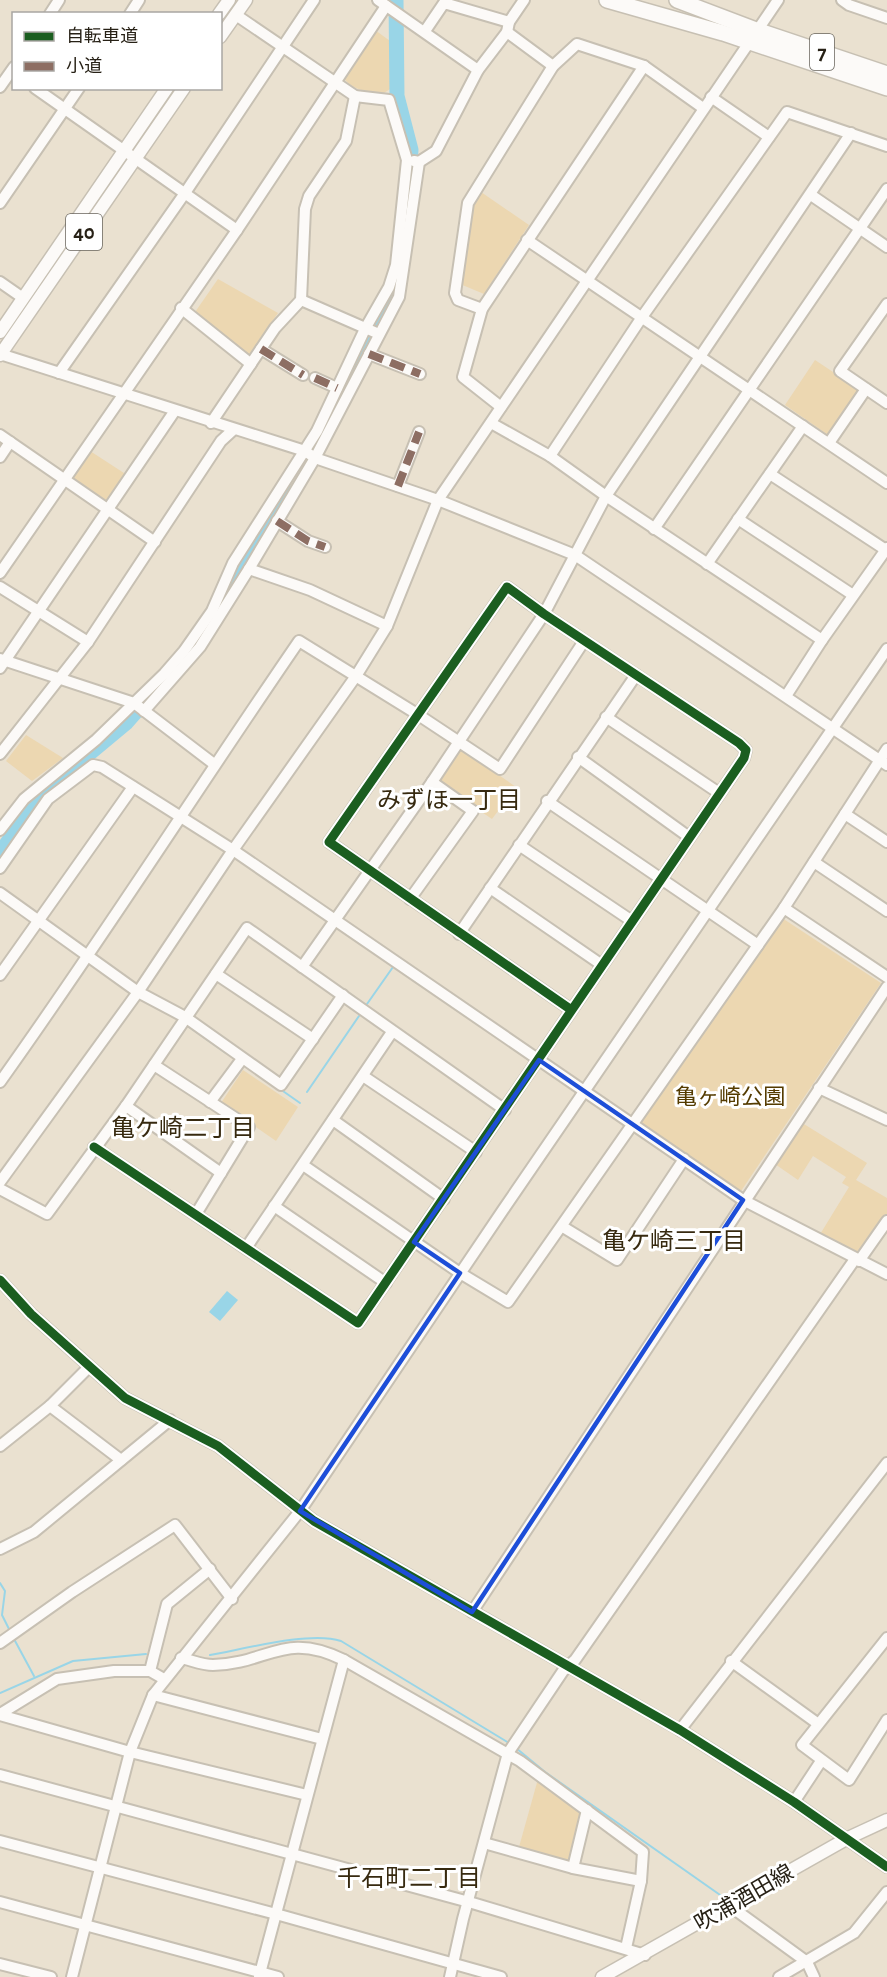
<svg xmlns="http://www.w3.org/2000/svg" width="887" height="1977" viewBox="0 0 887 1977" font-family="'Alegreya Sans','Noto Sans JP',sans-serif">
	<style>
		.green { fill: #ecd7b1 }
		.water { fill: #99d5e7 }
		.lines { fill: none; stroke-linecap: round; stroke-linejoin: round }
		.stream { stroke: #99d5e7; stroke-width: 2 }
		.river { stroke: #99d5e7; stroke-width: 15 }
		.minor-casing { stroke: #c7c0b3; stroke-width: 14 }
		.major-casing { stroke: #c7c0b3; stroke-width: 15 }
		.highway-casing { stroke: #c7c0b3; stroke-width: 18 }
		.minor { stroke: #fcfaf8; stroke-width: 10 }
		.major { stroke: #fcfaf8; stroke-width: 12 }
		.highway { stroke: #fcfaf8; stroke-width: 15 }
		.quiet { stroke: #8d6e63; stroke-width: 8; stroke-dasharray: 15 8; stroke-linecap: butt }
		.cycleway-casing { stroke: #fff; stroke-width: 13 }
		.cycleway { stroke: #1b5e20; stroke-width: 9 }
		.marked { fill: none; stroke: #1d4ed8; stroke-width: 4.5; stroke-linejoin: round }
		.labels { text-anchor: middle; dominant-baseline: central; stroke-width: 6; stroke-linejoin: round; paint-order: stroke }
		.shield { fill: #fff; stroke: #68645c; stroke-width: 1.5 }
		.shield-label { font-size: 21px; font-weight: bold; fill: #272116 }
		.park-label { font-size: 22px; fill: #543b00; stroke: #fff }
		.street-label { font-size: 22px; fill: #272116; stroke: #fff }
		.neighbourhood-label { font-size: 24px; fill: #372a10; stroke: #fff }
	</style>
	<rect width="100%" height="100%" fill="#eae1d0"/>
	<!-- green -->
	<g class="green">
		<path d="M375 30 390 41V89L381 95C367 91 349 90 343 76Z"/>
		<polygon points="481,192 529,225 484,294 460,284 472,205"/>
		<polygon points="218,279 278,313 249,355 193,315"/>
		<polygon points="815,360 860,390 828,435 785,405"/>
		<polygon points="87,449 127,475 109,502 69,476"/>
		<polygon points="26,735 63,758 32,781 6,761"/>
		<polygon points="460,748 516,787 492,819 437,782"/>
		<polygon points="779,916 881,983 739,1194 637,1123"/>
		<polygon points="243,1070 298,1107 276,1141 221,1103"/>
		<polygon points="799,1121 867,1163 856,1180 887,1198 887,1217 860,1256 819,1236 849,1187 842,1183 846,1177 813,1156 798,1180 772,1162"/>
		<polygon points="538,1779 584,1811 570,1862 519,1847"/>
	</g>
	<!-- water -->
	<polygon class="water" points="227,1291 238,1300 220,1321 209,1312"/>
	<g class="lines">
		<!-- stream -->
		<g class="stream">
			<polyline points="367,1004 393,967"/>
			<polyline points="188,1026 226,1053"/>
			<polyline points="280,1089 300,1103"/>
			<polyline points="307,1092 359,1016"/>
			<polyline points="0,1583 5,1591 2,1615 10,1631"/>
			<polyline points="14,1639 34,1676"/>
			<path d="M210 1655C244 1649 310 1631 341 1641L509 1743"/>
			<polyline points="0,1693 73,1661 146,1654"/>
			<polyline points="516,1748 545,1772 723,1897"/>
		</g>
		<!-- river -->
		<g class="river">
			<polyline points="396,0 397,96 411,150 409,175"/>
			<polyline points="323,433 397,279"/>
			<polyline points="217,607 289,493"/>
			<polyline points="0,853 42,793 126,723 148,698"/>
		</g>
		<defs>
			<g id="minor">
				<polyline points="378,0 478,70"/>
				<polyline points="842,0 849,5 887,18"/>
				<polyline points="50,14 59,0"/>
				<polyline points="130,14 139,0"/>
				<polyline points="425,31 444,3 509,22"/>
				<polyline points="507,32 553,66"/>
				<polyline points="0,87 14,67"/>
				<polyline points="35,88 237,230"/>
				<polyline points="711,97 769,137"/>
				<polyline points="414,161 419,162 436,151 478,70 507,32 509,22 524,0"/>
				<polyline points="811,195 887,247"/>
				<polyline points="0,203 79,88"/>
				<polyline points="527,240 887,483"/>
				<polyline points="0,282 23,298"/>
				<polyline points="301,300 379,334"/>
				<polyline points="887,304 840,371 887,403"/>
				<polyline points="181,308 251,364"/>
				<polyline points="482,309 458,300 455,293 468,203 553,66 577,44 644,66 703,108"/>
				<polyline points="261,349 303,375"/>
				<polyline points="0,354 305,451 315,458 438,500 575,555 887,765"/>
				<polyline points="369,354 420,374"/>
				<polyline points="59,373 185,193 314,0"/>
				<polyline points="315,378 337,388"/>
				<polyline points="501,407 463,377 482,309 644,66"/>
				<polyline points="211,423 275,328 301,300 305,209 309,196 346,141 355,96"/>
				<polyline points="491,423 550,456 606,496 822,640"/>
				<polyline points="0,435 155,542"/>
				<polyline points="829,443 866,389"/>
				<polyline points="550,456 642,317 787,112 887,146"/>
				<polyline points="0,457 10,442"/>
				<polyline points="770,474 886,550"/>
				<polyline points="398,486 419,432"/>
				<polyline points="738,519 853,595"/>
				<polyline points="277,521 308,541 325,547"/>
				<polyline points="654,529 887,189"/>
				<polyline points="707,564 803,426"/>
				<polyline points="249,569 310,590 387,626"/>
				<polyline points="0,573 237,230 386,6"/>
				<polyline points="0,587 88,642"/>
				<polyline points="0,659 134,703 214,764"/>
				<polyline points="0,668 174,412"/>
				<polyline points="786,696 822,640 887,548"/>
				<polyline points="144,711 200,647 249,569 315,458 399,297 419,162"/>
				<polyline points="606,717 719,793"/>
				<polyline points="0,754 88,642 221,441 233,430"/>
				<polyline points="578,757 689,837"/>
				<polyline points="547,801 758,945"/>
				<polyline points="845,814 887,842"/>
				<polyline points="0,830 24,799 96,740 164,674 184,651 212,611 233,563 317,431 365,329 389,287 396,265 407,160 389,100 355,96 236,15"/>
				<polyline points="519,845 632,921"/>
				<polyline points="814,862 887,911"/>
				<polyline points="0,868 48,799 93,765 102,767 233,850 743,1200 887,1274"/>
				<polyline points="490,888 602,965"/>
				<polyline points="0,893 138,992 185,1017 281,1085 343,995"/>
				<polyline points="410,899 473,811 432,782"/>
				<polyline points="784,908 887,977"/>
				<polyline points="459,934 636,675"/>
				<polyline points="302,967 432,782 544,614 606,496 851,133"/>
				<polyline points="216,974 313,1039"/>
				<polyline points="0,975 133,787"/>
				<polyline points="154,1065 249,1127 196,1214"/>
				<polyline points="363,1076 476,1152"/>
				<path d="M0 1082C103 938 198 788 299 641L417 714 500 769 584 641"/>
				<polyline points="819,1088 887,1120"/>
				<polyline points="210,1102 242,1059"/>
				<polyline points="126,1106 221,1173"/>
				<polyline points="333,1120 444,1199"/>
				<polyline points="94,1147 358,1323 744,758 746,750 739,743 544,614 507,587 329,842 570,1009"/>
				<polyline points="303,1165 460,1273 508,1302 784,908 887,749"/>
				<polyline points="0,1182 138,992 233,850 356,676 387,626 438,500 778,0"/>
				<polyline points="0,1189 47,1214 126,1106 247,928 505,1110"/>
				<polyline points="274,1206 386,1283"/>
				<polyline points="563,1227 617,1260 684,1159"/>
				<polyline points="246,1248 392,1032"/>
				<polyline points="859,1261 887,1221"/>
				<polyline points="0,1280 31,1314 125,1398 218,1446 314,1521 680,1730 794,1802 887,1867"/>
				<polyline points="50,1406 121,1460"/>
				<polyline points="0,1446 50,1406 89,1367"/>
				<polyline points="0,1549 34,1532 170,1420"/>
				<polyline points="472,1612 887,987"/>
				<polyline points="887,1638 802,1745 849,1780 887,1720"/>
				<polyline points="0,1643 72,1592 175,1525 232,1599"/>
				<path d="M181 1658C191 1660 202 1665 213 1665 268 1664 284 1630 344 1660L520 1761 643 1852 641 1881 626 1948"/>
				<polyline points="731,1661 817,1723"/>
				<polyline points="150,1671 167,1604 210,1569"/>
				<polyline points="153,1695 322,1739"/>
				<polyline points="0,1714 57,1679 114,1671 150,1671 164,1679"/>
				<polyline points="0,1715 130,1752 307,1795"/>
				<polyline points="680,1730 887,1463"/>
				<polyline points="0,1775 469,1902 645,1955"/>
				<polyline points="794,1802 821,1761"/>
				<polyline points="0,1841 276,1914 501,1977"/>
				<polyline points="484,1843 573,1868 641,1881"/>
				<polyline points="573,1868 587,1810"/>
				<polyline points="0,1902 278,1977"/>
				<polyline points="730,1906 807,1962 814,1977"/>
				<polyline points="0,1964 51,1977"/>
				<polyline points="72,1977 130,1752 153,1695 300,1511 503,1210 887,649"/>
				<polyline points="259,1977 344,1660"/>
				<polyline points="450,1977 463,1919 508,1753 563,1671 575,1660 855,1259"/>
				<polyline points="779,1977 854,1933 887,1892"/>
			</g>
			<g id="major">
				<polyline points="219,14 229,0"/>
				<polyline points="220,37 246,0"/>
				<polyline points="0,332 167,88"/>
				<polyline points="0,355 184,88"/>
				<polyline points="602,1977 848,1838 887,1820"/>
			</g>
			<g id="highway">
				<polyline points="607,0 723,33 887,88"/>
				<polyline points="677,0 756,30 887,74"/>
			</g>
		</defs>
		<!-- minor casing -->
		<use href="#minor" class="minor-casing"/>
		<!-- major casing -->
		<use href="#major" class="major-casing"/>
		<!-- highway casing -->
		<use href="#highway" class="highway-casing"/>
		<!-- minor -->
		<use href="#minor" class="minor"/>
		<!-- major -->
		<use href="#major" class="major"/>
		<!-- highway -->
		<use href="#highway" class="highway"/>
		<!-- quiet -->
		<g class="quiet">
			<polyline points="261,349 303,375"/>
			<polyline points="369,354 420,374"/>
			<polyline points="315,378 337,388"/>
			<polyline points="398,486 419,432"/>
			<polyline points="277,521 308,541 325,547"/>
		</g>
		<defs>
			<g id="cycleway">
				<polyline points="94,1147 358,1323 744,758 746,750 739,743 544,614 507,587 329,842 570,1009"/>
				<polyline points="0,1280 31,1314 125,1398 218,1446 314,1521 680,1730 794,1802 887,1867"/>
			</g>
		</defs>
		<!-- cycleway casing -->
		<use href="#cycleway" class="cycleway-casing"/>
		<!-- cycleway -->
		<use href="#cycleway" class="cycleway"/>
	</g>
	<!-- marked area -->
	<path class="marked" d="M539 1060 743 1200 472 1612 300 1511 460 1273 414 1242Z"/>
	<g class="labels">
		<!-- shield labels -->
		<g class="shield">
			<rect x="810" y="34" width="24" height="36" rx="4.5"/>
			<rect x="66" y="214" width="36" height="36" rx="4.5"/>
		</g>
		<g class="shield-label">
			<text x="822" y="52">7</text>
			<text x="84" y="232">40</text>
		</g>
		<!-- park labels -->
		<g class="park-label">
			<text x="730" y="1097">亀ヶ崎公園</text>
		</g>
		<!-- street labels -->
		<g class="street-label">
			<text transform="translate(744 1898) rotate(-30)">吹浦酒田線</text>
		</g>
		<!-- neighbourhood labels -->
		<g class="neighbourhood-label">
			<text x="449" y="801">みずほ一丁目</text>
			<text x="183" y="1129">亀ケ崎二丁目</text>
			<text x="674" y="1242">亀ケ崎三丁目</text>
			<text x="409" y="1879">千石町二丁目</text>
		</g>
	</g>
	<!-- legend -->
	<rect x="12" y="12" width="210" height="78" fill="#ffffff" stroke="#a9a6a2" stroke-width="1.5"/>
	<rect x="24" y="32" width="30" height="9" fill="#1b5e20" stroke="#a9a6a2" stroke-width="1.5"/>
	<text x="66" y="42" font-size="18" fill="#272116">自転車道</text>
	<rect x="24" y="62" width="30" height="9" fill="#8d6e63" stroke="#a9a6a2" stroke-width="1.5"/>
	<text x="66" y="72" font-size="18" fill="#272116">小道</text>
</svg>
